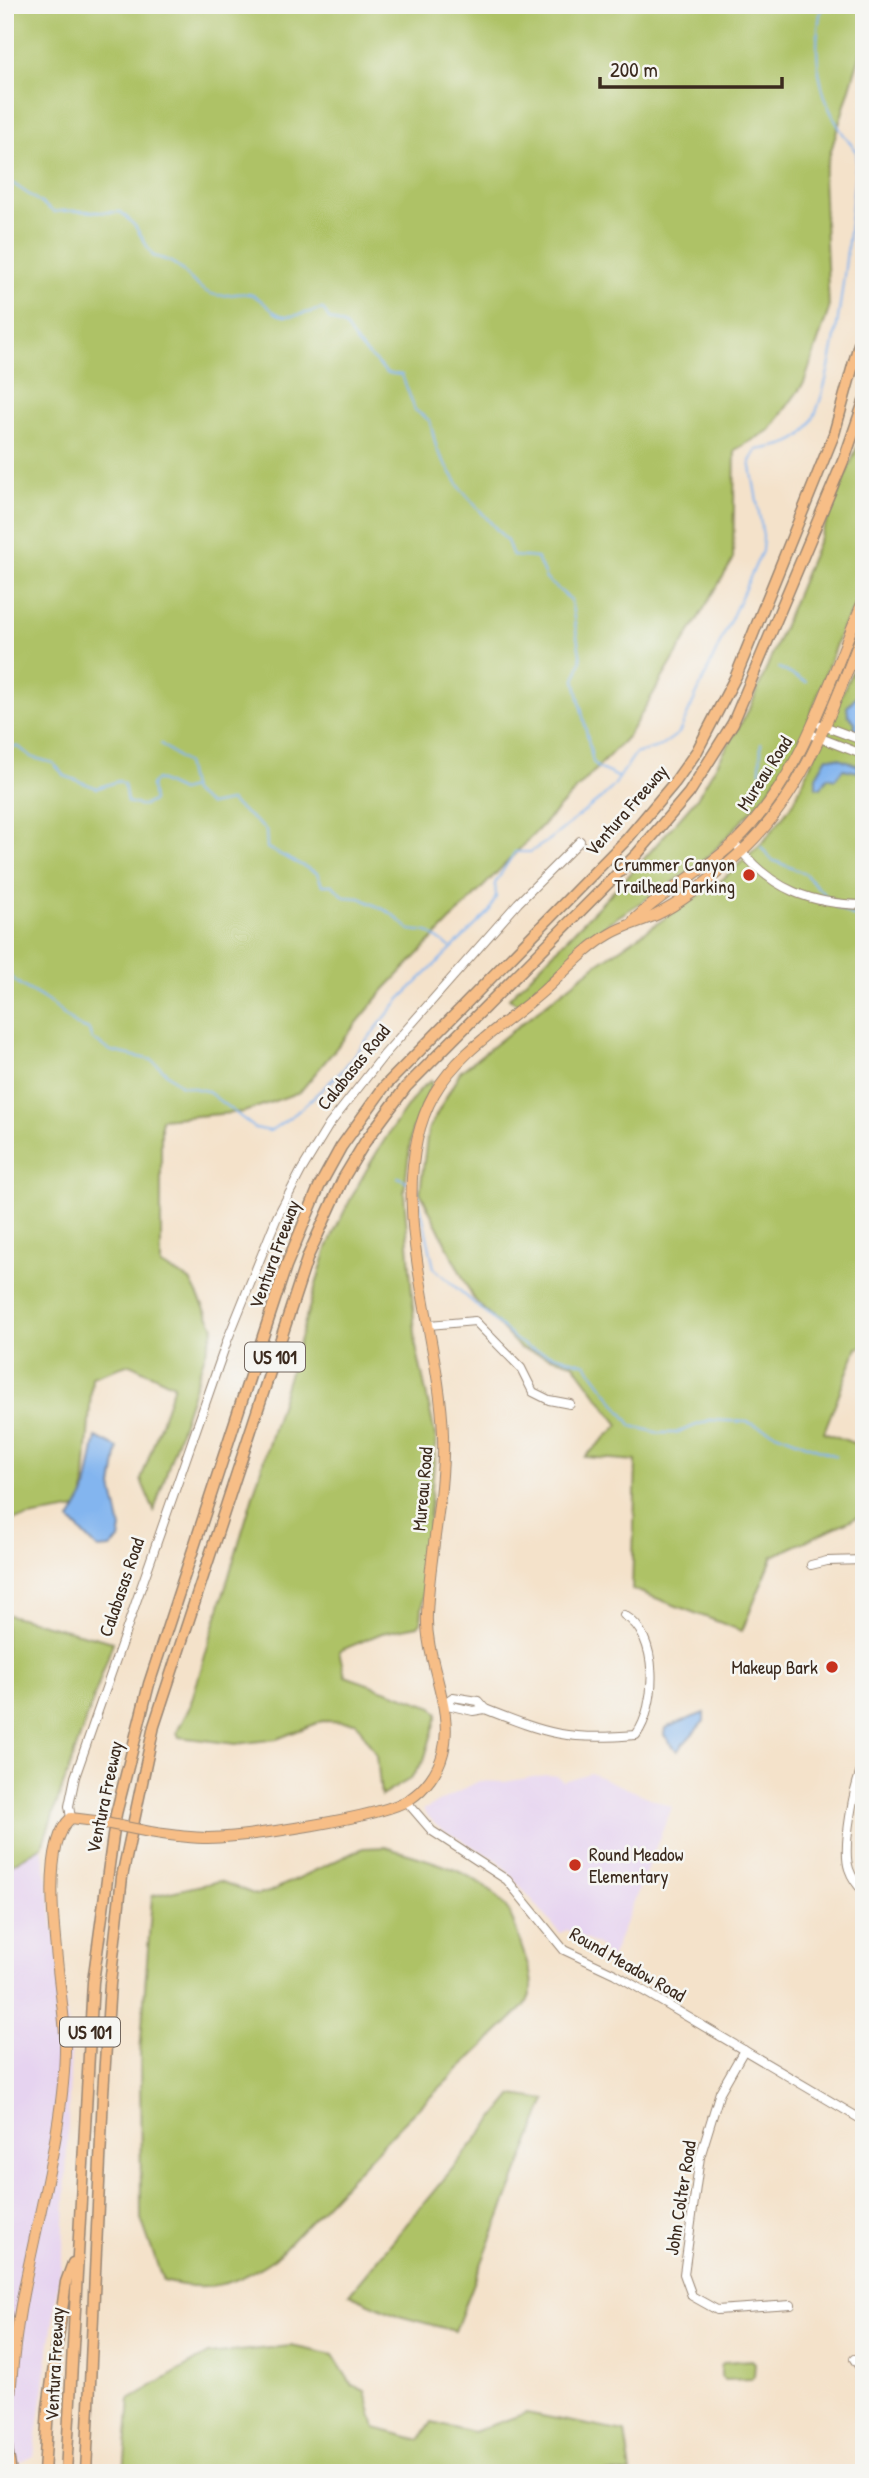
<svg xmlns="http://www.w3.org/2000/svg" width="869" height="2478" viewBox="0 0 869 2478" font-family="'Patrick Hand',sans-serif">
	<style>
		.built { fill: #e6d3f0 }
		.green { fill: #aec266; stroke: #747642; stroke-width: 2 }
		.water { fill: #83b5ef; stroke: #5f7086; stroke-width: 2 }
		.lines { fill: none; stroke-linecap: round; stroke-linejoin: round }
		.stream { stroke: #83b5ef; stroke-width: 2 }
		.minor-casing { stroke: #988674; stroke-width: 10 }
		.major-casing { stroke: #988674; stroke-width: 12 }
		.highway-casing { stroke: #988674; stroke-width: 13 }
		.minor { stroke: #fff; stroke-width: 8 }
		.major { stroke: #f7be87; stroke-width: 10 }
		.highway { stroke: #f7be87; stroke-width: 10 }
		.major-bridge-casing { stroke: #988674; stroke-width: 12; stroke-linecap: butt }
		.major-bridge { stroke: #f7be87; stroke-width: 10 }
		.poi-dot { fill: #c8321e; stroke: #f6f6f2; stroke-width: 2.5 }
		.labels { text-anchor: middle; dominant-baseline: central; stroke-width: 5; stroke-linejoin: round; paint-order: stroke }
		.shield { fill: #f6f6f2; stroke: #73675e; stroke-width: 2 }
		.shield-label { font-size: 18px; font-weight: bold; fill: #3b2a1e }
		.street-label { font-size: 19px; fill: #3b2a1e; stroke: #f6f6f2 }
		.poi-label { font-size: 19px; fill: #3b2a1e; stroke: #f6f6f2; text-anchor: end }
	</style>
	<rect width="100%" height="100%" fill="#f6f6f2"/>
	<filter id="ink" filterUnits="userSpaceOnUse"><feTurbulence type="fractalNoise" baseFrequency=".0143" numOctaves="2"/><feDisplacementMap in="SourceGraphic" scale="14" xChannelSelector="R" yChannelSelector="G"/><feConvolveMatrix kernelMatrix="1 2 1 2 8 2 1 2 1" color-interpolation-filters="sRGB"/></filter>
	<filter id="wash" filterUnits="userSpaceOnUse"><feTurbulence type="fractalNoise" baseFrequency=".00686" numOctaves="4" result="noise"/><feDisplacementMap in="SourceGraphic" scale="28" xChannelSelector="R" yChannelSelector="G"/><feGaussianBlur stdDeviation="1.57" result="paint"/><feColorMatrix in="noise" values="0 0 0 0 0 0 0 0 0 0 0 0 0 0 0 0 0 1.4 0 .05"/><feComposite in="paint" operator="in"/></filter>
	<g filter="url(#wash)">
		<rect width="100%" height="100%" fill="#f4e2ca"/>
		<!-- built -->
		<g class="built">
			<polygon points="590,1773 672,1807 610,1961 599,1946 567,1930 560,1933 499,1861 437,1826 423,1810 479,1781 504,1782 545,1775 558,1776 563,1781"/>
			<polygon points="42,1846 71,2045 63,2250 34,2456 5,2469 5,1868"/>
		</g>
		<!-- green -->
		<g class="green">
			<polygon points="5,5 864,5 864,42 823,177 829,309 804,383 770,430 735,450 733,560 628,736 385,989 300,1092 244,1112 161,1119 161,1265 190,1280 214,1327 154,1511 141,1480 174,1385 130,1364 92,1377 83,1508 5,1521"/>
			<polygon points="864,430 864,592 841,630 802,739 765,796 712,853 686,874 608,923 518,1005 509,998 636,868 697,798 751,706"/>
			<polygon points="864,644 864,1346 857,1348 824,1432 864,1447 864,1484 860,1491 864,1514 773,1556 742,1631 632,1589 636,1461 585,1457 619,1425 573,1363 520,1348 473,1298 420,1192 428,1130 460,1072 597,964 723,879 764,841 794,802"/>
			<path d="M431 1081 432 1085 412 1130 404 1192 416 1346 436 1439 421 1622 418 1626 382 1633 339 1651 345 1676 433 1707 438 1714 424 1760 410 1779 381 1796 377 1756 356 1722 322 1721 277 1739 236 1744 179 1737 177 1732 190 1706 327 1248C348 1201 370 1160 399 1118 408 1106 418 1088 431 1081Z"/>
			<polygon points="5,1614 113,1642 42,1846 5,1868"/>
			<path d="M385 1847C426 1860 478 1870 505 1906 514 1917 518 1937 523 1951 531 1972 537 1988 524 2007L402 2124 275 2258C236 2285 209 2293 163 2281L141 2219 140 2053 152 1896 220 1881 256 1895 269 1892 363 1848Z"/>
			<polygon points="513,2095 546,2100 455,2331 399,2316 349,2294"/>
			<polygon points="291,2346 333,2355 352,2385 365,2391 375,2428 420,2440 432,2422 473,2432 526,2413 625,2432 631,2473 124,2473 130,2399 208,2354"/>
			<polygon points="752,2360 755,2363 754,2376 751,2379 724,2380 721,2377 721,2365 725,2362"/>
		</g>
		<!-- water -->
		<g class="water">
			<polygon points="864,686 864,730 854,730 855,722 848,715 847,707"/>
			<polygon points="827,757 839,758 859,766 859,772 843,769 835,779 828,777 821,788 816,787 816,776"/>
			<polygon points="96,1437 118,1448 112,1487 121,1528 119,1540 110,1548 98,1549 70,1520 85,1494"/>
			<polygon points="704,1713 704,1721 677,1751 664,1735 665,1728"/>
		</g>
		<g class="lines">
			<!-- stream -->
			<g class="stream">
				<path d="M5 178 54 212C76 208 97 214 121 212L135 226 153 256C185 264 179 272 202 289 220 302 233 291 249 294 264 297 270 315 285 316 297 317 312 311 323 309L329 319 345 326 358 345 387 373 402 375 415 410 430 421 437 450 461 489 507 541 513 556 537 558 546 579 571 600 581 660 575 680 593 762 598 768 618 777"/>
				<polyline points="779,668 806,682"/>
				<polyline points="161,744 186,763 192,792 209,805 230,801 266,830 267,848 317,873 322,885 332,885 345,897 360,898 391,913 410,930 428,932 450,947"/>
				<polyline points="5,745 19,747 31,757 53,763 65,776 97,788 119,781 124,784 127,802 142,806 153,801 151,785 156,779 181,791 191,788"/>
				<polyline points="760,772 761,743"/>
				<polyline points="761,847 772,860 804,873 828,898"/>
				<polyline points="836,907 852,916 864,916"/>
				<path d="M5 969C15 985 29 989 44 999 61 1009 69 1025 89 1030L92 1039 111 1051 152 1060 180 1085 207 1091 255 1128 270 1131 296 1113 341 1072 400 999 489 912 496 897 495 883 515 852H530L548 841 600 799 613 787 635 754 661 746 679 733 762 551 763 536 750 461 757 450C772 447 790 446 802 435 837 404 851 207 857 155L856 150C820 110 810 58 822 5"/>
				<polyline points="398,1177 408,1182"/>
				<polyline points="416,1186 434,1268 516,1340 529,1348 586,1364 632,1426 659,1433 676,1433 710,1420 747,1422 836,1456"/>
			</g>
		</g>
	</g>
	<g filter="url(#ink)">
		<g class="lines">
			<defs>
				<g id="minor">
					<polyline points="821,725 864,741"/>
					<polyline points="810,734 864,755"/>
					<path d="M739 848C772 890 811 904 864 905"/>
					<polyline points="429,1325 475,1321 521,1368 533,1392 549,1400 570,1404"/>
					<polyline points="811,1565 827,1561 864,1560"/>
					<path d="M443 1704 453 1697 478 1701 485 1709C548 1734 568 1741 636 1735 657 1706 660 1635 624 1615"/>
					<polyline points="443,1704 473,1711 485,1709"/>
					<path d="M864 1764C854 1784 842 1848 849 1869 852 1878 857 1885 864 1892"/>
					<polyline points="407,1802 432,1831 507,1880 564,1950 615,1974 864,2121"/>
					<polyline points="71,1818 69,1806 75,1777 227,1341 277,1217 301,1171 329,1125 384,1055 518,903 580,841"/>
					<polyline points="744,2050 720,2092 700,2157 684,2274 692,2296 717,2310 791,2305"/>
					<polyline points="854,2359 864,2373"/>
				</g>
				<g id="major">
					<path d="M634 920C664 890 704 872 735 842 804 775 827 684 864 599"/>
					<path d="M150 1832C169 1835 188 1838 208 1838 245 1837 381 1818 410 1799 425 1789 438 1772 443 1753 455 1707 425 1662 427 1615 429 1555 445 1495 443 1435 440 1329 380 1191 434 1094 459 1051 504 1025 541 993 564 973 584 949 610 934 625 925 640 922 656 915 684 902 719 872 742 851 806 791 832 709 864 629"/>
					<path d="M6 2447C10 2396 13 2345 23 2294 38 2215 67 2115 65 2036 63 1987 34 1850 71 1818L95 1821"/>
				</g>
				<g id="highway">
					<polyline points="6,2442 11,2473"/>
					<polyline points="44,2473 48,2408 66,2282 73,2263"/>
					<polyline points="66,2473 93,1982 116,1814 149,1684 286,1266 319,1187 341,1147 384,1087 627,839 675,782 697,751 736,676 834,434 864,326"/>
					<polyline points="86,2473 103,2094 110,1984 122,1877 154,1726 308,1256 344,1177 365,1142 406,1087 637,854 689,793 733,723 846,454 864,402"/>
				</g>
			</defs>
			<!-- minor casing -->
			<use href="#minor" class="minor-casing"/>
			<!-- major casing -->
			<use href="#major" class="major-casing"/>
			<!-- highway casing -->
			<use href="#highway" class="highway-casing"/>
			<!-- minor -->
			<use href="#minor" class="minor"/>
			<!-- major -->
			<use href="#major" class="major"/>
			<!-- highway -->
			<use href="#highway" class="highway"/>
			<defs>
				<polyline id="major-bridge" points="95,1821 150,1832"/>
			</defs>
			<!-- major-bridge casing -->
			<use href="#major-bridge" class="major-bridge-casing"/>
			<!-- major-bridge -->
			<use href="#major-bridge" class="major-bridge"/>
		</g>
	</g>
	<!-- markers -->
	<g class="poi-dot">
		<circle cx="749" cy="875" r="7"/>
		<circle cx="832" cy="1667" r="7"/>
		<circle cx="575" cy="1865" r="7"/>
	</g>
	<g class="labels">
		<!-- shield labels -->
		<g class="shield">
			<rect x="245" y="1342.5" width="60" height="29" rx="5"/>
			<rect x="60" y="2017.5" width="60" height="29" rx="5"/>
		</g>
		<g class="shield-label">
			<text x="275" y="1357">US 101</text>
			<text x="90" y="2032">US 101</text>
		</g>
		<!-- street labels -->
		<g class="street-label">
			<text transform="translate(764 773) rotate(-57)">Mureau Road</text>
			<text transform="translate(626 810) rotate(-49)">Ventura Freeway</text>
			<text transform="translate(353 1067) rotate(-51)">Calabasas Road</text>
			<text transform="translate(274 1254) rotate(-70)">Ventura Freeway</text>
			<text transform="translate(422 1489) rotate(-85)">Mureau Road</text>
			<text transform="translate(121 1587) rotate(-71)">Calabasas Road</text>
			<text transform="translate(104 1797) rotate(-78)">Ventura Freeway</text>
			<text transform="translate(628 1964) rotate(30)">Round Meadow Road</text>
			<text transform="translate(680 2198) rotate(-81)">John Colter Road</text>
			<text transform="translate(54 2364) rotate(-87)">Ventura Freeway</text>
		</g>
		<!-- poi labels -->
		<g class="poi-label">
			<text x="735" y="864">Crummer Canyon<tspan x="735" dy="22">Trailhead Parking</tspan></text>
			<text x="818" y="1667">Makeup Bark</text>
			<text x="589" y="1854" text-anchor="start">Round Meadow<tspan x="589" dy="22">Elementary</tspan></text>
		</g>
	</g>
	<!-- margin -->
	<rect width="869" height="2478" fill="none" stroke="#f6f6f2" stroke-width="28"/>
	<!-- scale -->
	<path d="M600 77v10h182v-10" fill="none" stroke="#3b2a1e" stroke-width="3.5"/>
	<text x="610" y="77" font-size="21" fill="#3b2a1e" stroke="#f6f6f2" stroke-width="5" paint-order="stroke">200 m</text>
</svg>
